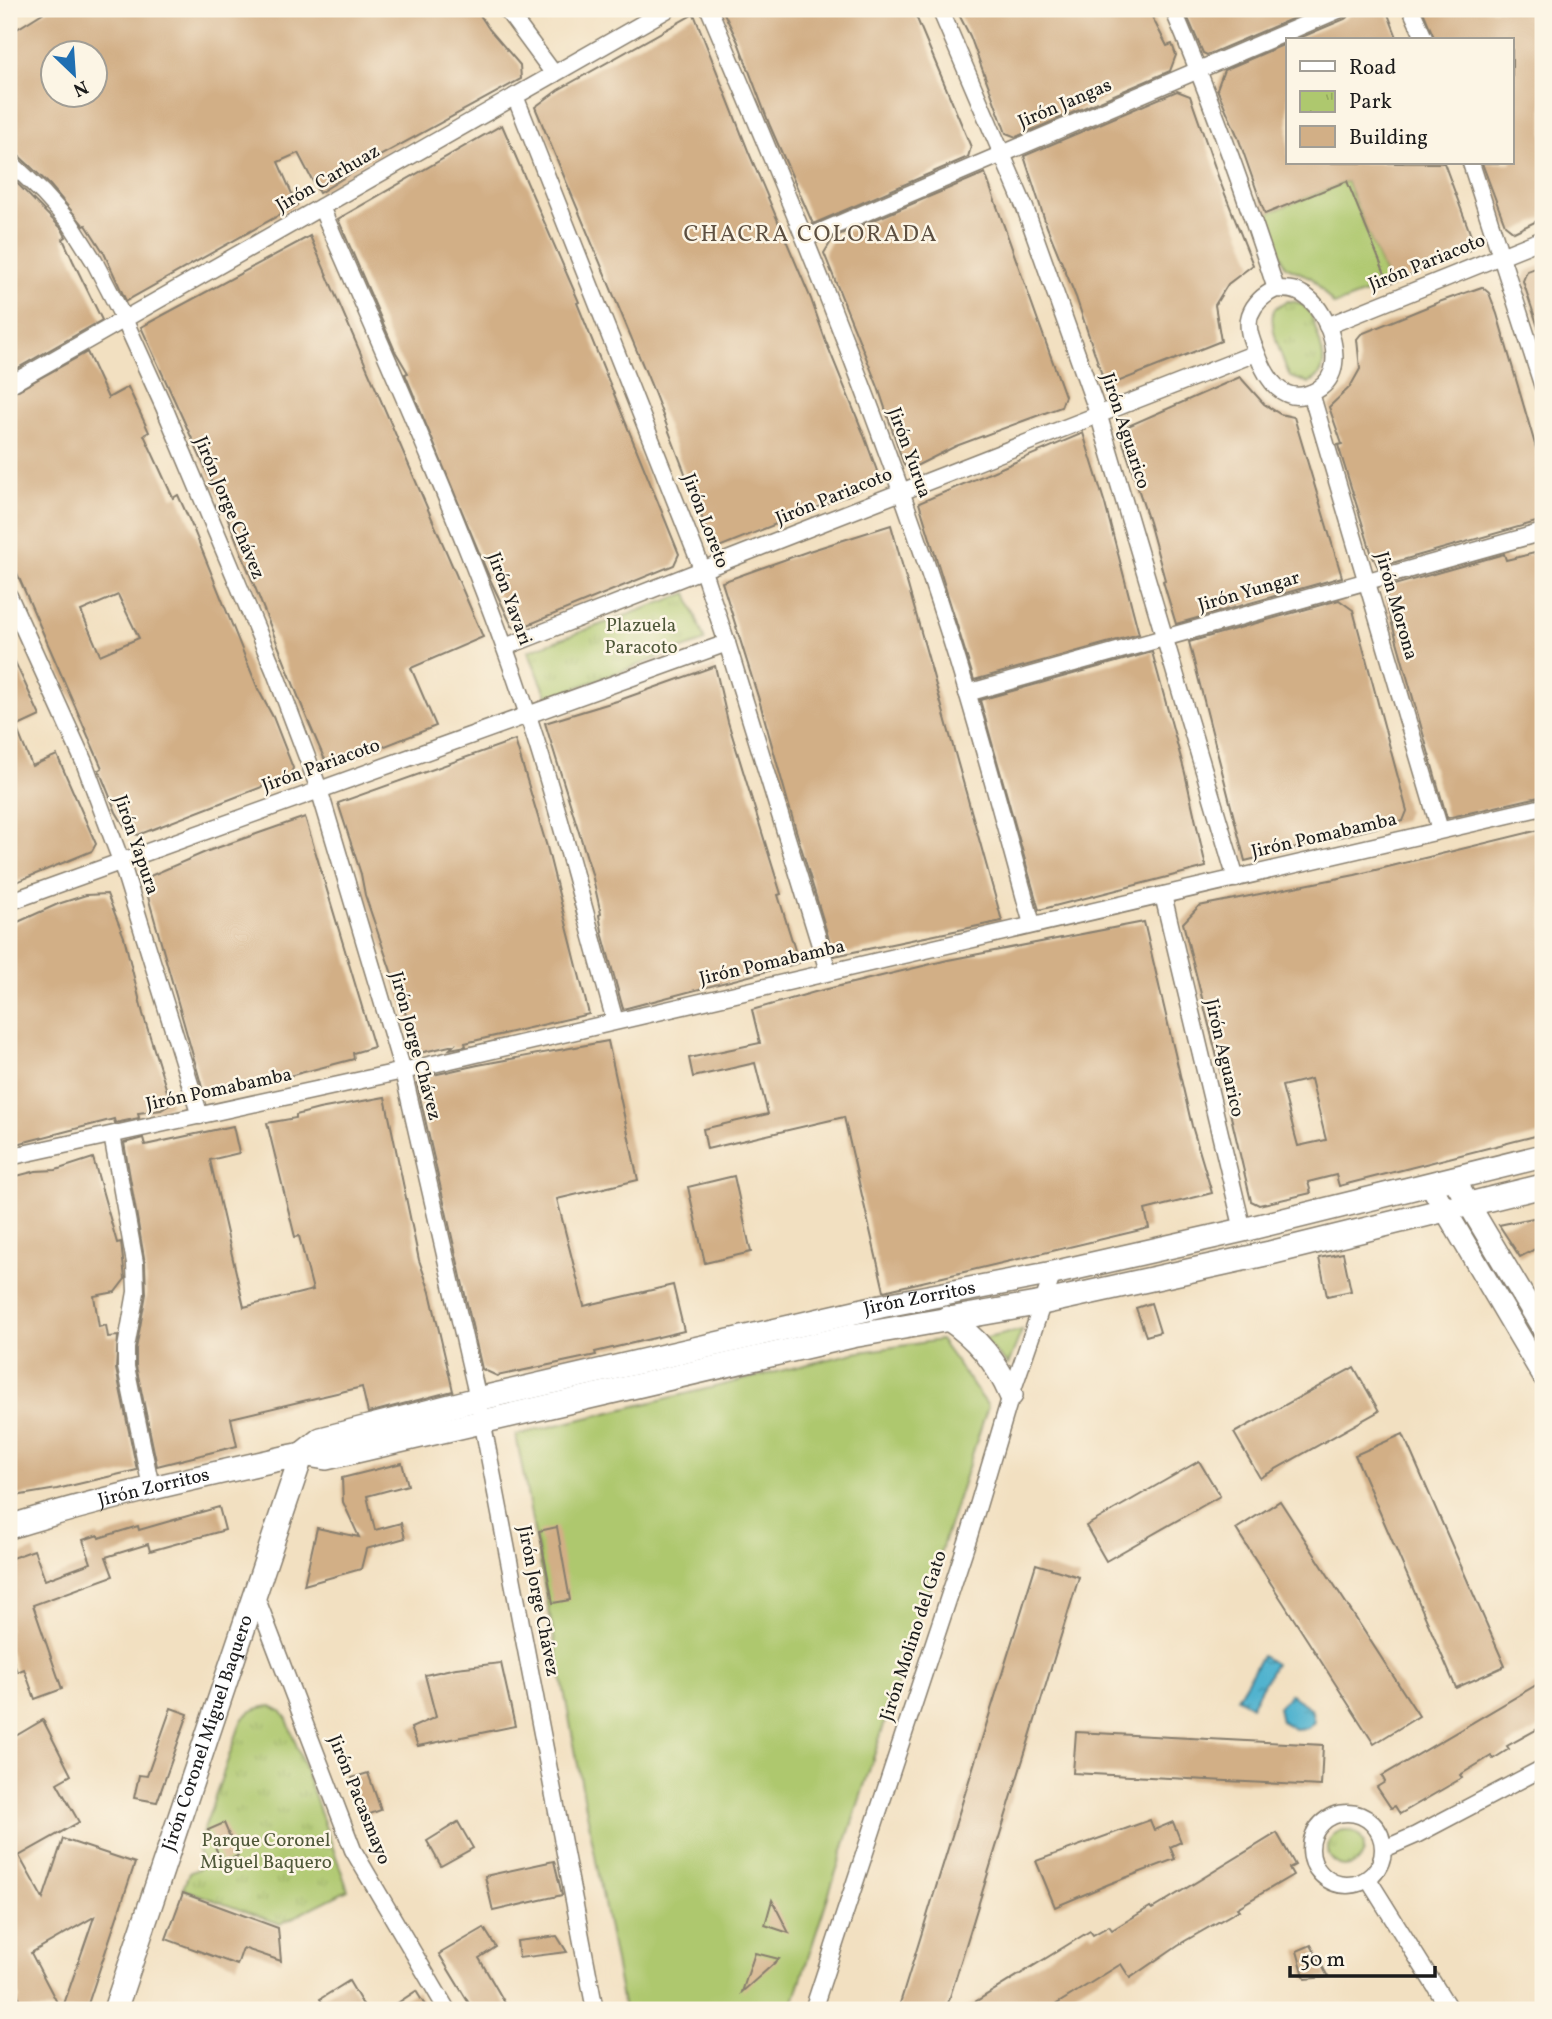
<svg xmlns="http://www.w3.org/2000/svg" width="1552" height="2019" viewBox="0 0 1552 2019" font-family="Vollkorn,serif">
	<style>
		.grass { fill: #aec86e; stroke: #657245; stroke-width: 2 }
		.park { fill: url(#park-tufts); stroke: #657245; stroke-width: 2 }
		.water { fill: url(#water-ripples); stroke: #366876; stroke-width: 2 }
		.building { fill: #d2af86; fill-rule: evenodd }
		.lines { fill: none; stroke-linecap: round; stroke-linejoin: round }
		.minor-casing { stroke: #877e6e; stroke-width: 19 }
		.tertiary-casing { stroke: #877e6e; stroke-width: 24 }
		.secondary-casing { stroke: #877e6e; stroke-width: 26 }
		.minor { stroke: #fff; stroke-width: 16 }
		.tertiary { stroke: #fff; stroke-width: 21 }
		.secondary { stroke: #fff; stroke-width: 23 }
		.labels { text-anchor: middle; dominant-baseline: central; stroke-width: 5; stroke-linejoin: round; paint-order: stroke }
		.street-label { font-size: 19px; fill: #1c1c1c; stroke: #fcf5e5 }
		.park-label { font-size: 19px; fill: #4f5839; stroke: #fcf5e5 }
		.quarter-label { font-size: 23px; letter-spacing: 2px; fill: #5c4f41; stroke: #fcf5e5 }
	</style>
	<defs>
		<pattern id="park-tufts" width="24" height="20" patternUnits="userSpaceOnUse" patternTransform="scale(1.75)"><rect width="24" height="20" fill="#aec86e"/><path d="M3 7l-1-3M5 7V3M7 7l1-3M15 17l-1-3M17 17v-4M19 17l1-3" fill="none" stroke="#95ab5f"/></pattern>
		<pattern id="water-ripples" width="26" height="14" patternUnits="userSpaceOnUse" patternTransform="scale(1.75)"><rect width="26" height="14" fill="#51b3cf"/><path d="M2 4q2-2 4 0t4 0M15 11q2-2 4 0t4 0" fill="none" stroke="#4291a7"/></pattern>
	</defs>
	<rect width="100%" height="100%" fill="#fcf5e5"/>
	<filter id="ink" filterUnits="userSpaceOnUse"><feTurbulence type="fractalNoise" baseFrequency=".0143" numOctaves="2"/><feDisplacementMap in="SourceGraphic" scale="14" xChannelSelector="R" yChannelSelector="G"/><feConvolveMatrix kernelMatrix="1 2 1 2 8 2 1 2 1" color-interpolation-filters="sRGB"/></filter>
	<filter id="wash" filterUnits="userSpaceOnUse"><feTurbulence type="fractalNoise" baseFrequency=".00686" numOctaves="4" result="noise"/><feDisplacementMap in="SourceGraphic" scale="28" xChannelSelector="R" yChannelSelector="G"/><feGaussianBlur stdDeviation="1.57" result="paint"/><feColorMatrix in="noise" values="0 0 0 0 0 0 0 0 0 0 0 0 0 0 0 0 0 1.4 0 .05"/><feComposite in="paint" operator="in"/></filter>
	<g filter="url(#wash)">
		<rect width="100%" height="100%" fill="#f2e0c1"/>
		<!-- grass -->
		<g class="grass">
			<polygon points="1347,181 1389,284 1334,305 1312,278 1285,266 1265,214"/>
			<polygon points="1022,1330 1008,1365 982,1339"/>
			<polygon points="940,1340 988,1406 791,2010 624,2010 516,1435 854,1353"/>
		</g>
		<!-- park -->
		<g class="park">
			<path d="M1288 301C1294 301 1299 302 1304 306 1312 312 1313 321 1316 330 1322 349 1332 372 1309 383L1290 377C1284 363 1267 324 1274 310 1277 305 1283 303 1288 301Z"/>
			<polygon points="687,593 705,641 548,698 528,651"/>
			<path d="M272 1706 281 1711 287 1719 348 1890 280 1924 183 1889 189 1873 204 1866 197 1849 241 1722C247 1710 259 1707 272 1706Z"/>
			<circle cx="1346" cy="1848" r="18"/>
		</g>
		<!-- water -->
		<g class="water">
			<polygon points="1262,1656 1275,1664 1251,1706 1237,1698"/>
			<polygon points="1289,1694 1311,1708 1314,1722 1308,1728 1295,1729 1281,1721 1278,1707 1286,1700"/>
		</g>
		<g id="blocks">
			<!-- building -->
			<g class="building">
				<path d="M49 9H476L489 29 520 65 521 79 374 159 319 193 298 153 278 162 297 205 126 301 104 253 86 225 84 226 50 185 16 153 9 151V34ZM52 52H94V94H52Z"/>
				<polygon points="722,9 913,9 971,147 968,157 813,224 770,126 738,42"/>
				<polygon points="956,9 1148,9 1167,46 1172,44 1176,55 1170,71 1016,137 1006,133 970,36"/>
				<polygon points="1184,9 1315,9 1207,55 1203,53"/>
				<polygon points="1351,9 1386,9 1398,40 1295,40 1345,19 1350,15"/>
				<polygon points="1422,9 1543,9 1543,218 1514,232 1505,225 1482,163 1512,163 1512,40 1435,40"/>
				<polygon points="694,14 749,153 811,299 826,342 862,430 881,482 714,549 652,387 535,107 558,90"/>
				<polygon points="1288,43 1288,163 1444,163 1473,241 1470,250 1389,284 1347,181 1265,214 1238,137 1217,89 1224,70"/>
				<polygon points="1177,91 1190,96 1219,179 1253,265 1228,284 1215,305 1221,341 1115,383 1103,378 1076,297 1047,227 1024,156"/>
				<polygon points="502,125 579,302 577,303 679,554 674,565 518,629 512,626 490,579 405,374 408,373 395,351 338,219"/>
				<polygon points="985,173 1065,396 1061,407 956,446 910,469 904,465 878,387 824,253 834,237"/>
				<polygon points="9,175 62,229 66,237 63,239 73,261 102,320 9,373"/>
				<polygon points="310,236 483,637 411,668 436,726 337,765 324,758 306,716 224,509 141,327"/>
				<polygon points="1543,265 1543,333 1540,333 1523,281 1527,271"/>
				<polygon points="1482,287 1489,293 1497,314 1543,472 1543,520 1378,567 1372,555 1338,445 1342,444 1329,407 1350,387 1360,369 1357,339 1361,334 1439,302"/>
				<path d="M87 352 108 398 128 387 149 432 144 435 173 498 178 495 193 528 258 689 273 717 293 768 290 776 138 835 128 832 116 812 99 770 102 768 9 555V395ZM118 595 139 638 100 655 81 611Z"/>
				<polygon points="1240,377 1264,404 1280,414 1294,417 1342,577 1176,624 1163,581 1165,580 1149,522 1119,430"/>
				<polygon points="1083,433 1105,504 1139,634 974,680 919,503"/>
				<polygon points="891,525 1002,921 834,956 795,827 760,703 722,582 809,551"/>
				<polygon points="1543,551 1543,796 1447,818 1385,599 1394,585 1504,554 1506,560"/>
				<polygon points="1339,600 1353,610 1407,811 1403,821 1245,861 1189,642"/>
				<polygon points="9,649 40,716 16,727 32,766 57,755 96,844 92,851 9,885"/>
				<polygon points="1152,652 1185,773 1206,867 1039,910 980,700"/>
				<polygon points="715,666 728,722 781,894 778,895 799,963 623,1009 603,936 599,915 601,914 592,874 545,723 617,701"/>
				<polygon points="515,740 547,847 589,1014 465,1043 466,1046 450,1049 454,1045 415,1054 406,1015 365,895 361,874 338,803"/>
				<polygon points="305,817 374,1047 353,1053 354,1059 205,1098 143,879 208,851"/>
				<path d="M1543 829V1134L1339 1186 1336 1175 1308 1182 1311 1193 1259 1205 1251 1201 1215 1049 1183 923 1199 906 1355 875ZM1311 1079 1326 1140 1298 1146 1282 1086Z"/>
				<polygon points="107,894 124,937 143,1014 171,1104 161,1110 138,1113 139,1118 115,1123 114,1119 9,1146 9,926 58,904 86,895"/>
				<polygon points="1144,922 1192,1126 1212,1193 1145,1210 1149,1228 884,1291 844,1117 707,1149 703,1129 768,1114 755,1063 693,1077 689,1058 760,1043 752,1010 815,992 948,960"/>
				<polygon points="608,1041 638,1180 557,1199 584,1306 673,1285 684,1331 595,1352 596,1355 497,1376 482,1369 417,1084 424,1077 478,1065"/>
				<polygon points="385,1097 419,1260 430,1292 453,1391 368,1413 362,1387 231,1418 237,1446 157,1466 136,1366 136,1349 146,1294 145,1263 124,1143 143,1138 145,1145 233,1126 239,1153 210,1160 244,1307 313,1290 299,1236 295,1237 267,1123 296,1118 296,1115 319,1109"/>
				<polygon points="93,1158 117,1243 121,1242 125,1279 115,1292 94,1296 99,1327 106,1325 108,1337 118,1336 116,1369 137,1470 57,1489 9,1497 9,1178 36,1171 56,1170"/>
				<polygon points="734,1176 751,1252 705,1263 688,1187"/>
				<polygon points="1543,1216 1543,1245 1520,1257 1499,1225"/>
				<polygon points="1343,1253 1351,1291 1327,1296 1319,1258"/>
				<polygon points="1151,1303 1160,1332 1146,1336 1136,1308"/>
				<polygon points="1354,1367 1379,1411 1260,1478 1234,1433"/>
				<polygon points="1403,1434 1505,1666 1456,1688 1355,1455"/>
				<polygon points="1199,1461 1220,1496 1106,1561 1086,1526"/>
				<polygon points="402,1463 408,1485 367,1496 375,1530 401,1523 405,1538 366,1549 361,1569 304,1585 317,1528 359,1537 343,1502 342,1478"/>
				<polygon points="1280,1501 1419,1716 1374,1744 1236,1529"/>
				<polygon points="219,1507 225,1530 150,1551 148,1544 106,1557 113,1576 33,1605 62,1689 35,1699 24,1669 17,1672 9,1649 9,1559 34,1550 45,1580 91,1563 83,1540 98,1535 99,1538 138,1526 139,1530"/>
				<polygon points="557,1527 570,1600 553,1603 539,1531"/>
				<polygon points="1036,1564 1079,1577 946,2010 898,2010"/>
				<polygon points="501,1663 515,1726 418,1746 411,1728 436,1717 425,1675 456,1668"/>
				<polygon points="1543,1681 1543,1726 1507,1746 1509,1749 1493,1759 1491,1756 1460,1775 1462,1778 1400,1814 1395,1806 1391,1808 1377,1787 1385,1782 1382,1776"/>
				<polygon points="171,1708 188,1714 157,1802 134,1798 139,1775 147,1776"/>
				<polygon points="43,1720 71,1775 57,1783 79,1822 19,1856 43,1899 63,1839 135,1863 86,2010 62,2010 94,1917 31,1953 61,2010 9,2010 9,2006 20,1999 9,1978 9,1740"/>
				<polygon points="1076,1732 1323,1745 1321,1786 1073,1773"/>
				<polygon points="368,1773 381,1810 362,1817 352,1778"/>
				<polygon points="1150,1820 1154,1830 1173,1822 1181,1842 1170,1847 1175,1859 1109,1884 1055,1907 1036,1861"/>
				<polygon points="458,1822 473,1848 441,1866 427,1841"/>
				<polygon points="224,1823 238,1856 222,1863 208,1830"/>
				<polygon points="1277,1833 1295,1865 1289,1868 1293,1875 1237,1908 1239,1910 1178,1945 1130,1978 1121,1964 1047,2010 962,2010 1090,1931 1093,1935 1109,1926 1112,1930 1150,1907 1152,1909"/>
				<polygon points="554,1861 562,1895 493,1911 485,1876"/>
				<polygon points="183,1893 278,1928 281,1961 243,1948 237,1965 166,1939"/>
				<polygon points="772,1900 789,1933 765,1925"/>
				<polygon points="484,1928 496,1947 479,1958 509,2010 473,2010 439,1954"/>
				<polygon points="557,1936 567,1952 519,1958 517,1941"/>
				<polygon points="1311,1945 1328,1977 1305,1979 1297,1951"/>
				<polygon points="755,1953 779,1959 742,1992"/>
				<polygon points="349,1981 366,2010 327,2010 320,1999"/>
				<polygon points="416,1991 428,2010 387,2010"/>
			</g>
		</g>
	</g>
	<g filter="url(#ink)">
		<use href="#blocks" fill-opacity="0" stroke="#877e6e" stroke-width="2"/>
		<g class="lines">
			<defs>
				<g id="minor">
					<polyline points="506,9 554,74"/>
					<path d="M709 9C792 204 873 401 939 602 974 708 1002 816 1032 924"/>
					<polyline points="940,9 1025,208 1098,413 1236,879"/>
					<path d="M1173 9C1212 101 1245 194 1276 289"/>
					<polyline points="1411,9 1425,40"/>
					<polyline points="515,96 703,571 727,643 828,971"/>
					<polyline points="9,161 43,193 70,223 94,261 124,319 164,407 274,670 319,789 403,1071 478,1399 595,2010"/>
					<polyline points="1471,163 1543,387"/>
					<path d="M321 207C384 352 450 497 504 646 549 768 580 896 615 1021"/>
					<polyline points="806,238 1341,9"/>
					<path d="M1276 289C1285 289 1294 289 1302 294 1323 305 1337 341 1334 364 1333 375 1326 385 1317 390 1283 409 1266 378 1256 351 1251 340 1246 327 1250 315 1255 302 1265 294 1276 289Z"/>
					<polyline points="1327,326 1543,239"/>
					<polyline points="9,385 668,9"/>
					<polyline points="1311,393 1440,830"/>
					<polyline points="9,596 84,762 121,861 200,1116"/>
					<polyline points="505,647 1256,353"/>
					<polyline points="967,693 1543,532"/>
					<polyline points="1163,895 1243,1230"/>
					<polyline points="9,902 727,643"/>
					<polyline points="112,1135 135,1263 136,1292 126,1348 126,1367 151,1487"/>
					<polyline points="9,1157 403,1071 1543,807"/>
					<polyline points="255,1594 353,1850 447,2010"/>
					<circle cx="1347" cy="1849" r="36"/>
					<polyline points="1384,1849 1416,1835 1543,1768"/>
					<polyline points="1368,1879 1450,2010"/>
					<polyline points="813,2010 969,1536 1011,1395 1053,1273"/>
				</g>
				<g id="tertiary">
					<polyline points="1453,1178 1543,1329"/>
					<polyline points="1430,1184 1543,1376"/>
				</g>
				<g id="secondary">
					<path d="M947 1318C977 1338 997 1362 1011 1395"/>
					<path id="s1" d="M302 1454 321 1439 478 1399 881 1306 1053 1273 1243 1230 1543 1156"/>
					<path id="s2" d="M9 1527C105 1497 204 1476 302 1454L326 1458 852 1336 1042 1303 1270 1253 1543 1186"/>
					<path id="s3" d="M115 2010 302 1454"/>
				</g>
			</defs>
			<!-- minor casing -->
			<use href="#minor" class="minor-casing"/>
			<!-- tertiary casing -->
			<use href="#tertiary" class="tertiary-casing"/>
			<!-- secondary casing -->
			<use href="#secondary" class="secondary-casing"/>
			<!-- minor -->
			<use href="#minor" class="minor"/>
			<!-- tertiary -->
			<use href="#tertiary" class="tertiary"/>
			<!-- secondary -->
			<use href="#secondary" class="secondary"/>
		</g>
	</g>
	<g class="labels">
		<!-- street labels -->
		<g class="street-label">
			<text transform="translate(1065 104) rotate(-23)">Jirón Jangas</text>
			<text transform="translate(328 179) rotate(-30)">Jirón Carhuaz</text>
			<text transform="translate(1427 263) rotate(-22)">Jirón Pariacoto</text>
			<text transform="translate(1125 431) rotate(72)">Jirón Aguarico</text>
			<text transform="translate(909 453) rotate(70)">Jirón Yurua</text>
			<text transform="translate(834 497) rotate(-22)">Jirón Pariacoto</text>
			<text transform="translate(229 508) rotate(67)">Jirón Jorge Chávez</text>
			<text transform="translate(705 521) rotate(69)">Jirón Loreto</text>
			<text transform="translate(1249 592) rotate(-16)">Jirón Yungar</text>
			<text transform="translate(509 599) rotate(70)">Jirón Yavari</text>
			<text transform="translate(1396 606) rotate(74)">Jirón Morona</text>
			<text transform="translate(321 766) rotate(-20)">Jirón Pariacoto</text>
			<text transform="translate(1324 836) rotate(-13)">Jirón Pomabamba</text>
			<text transform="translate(136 845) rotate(71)">Jirón Yapura</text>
			<text transform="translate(772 963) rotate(-13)">Jirón Pomabamba</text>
			<text transform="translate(415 1046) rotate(75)">Jirón Jorge Chávez</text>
			<text transform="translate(1224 1058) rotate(77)">Jirón Aguarico</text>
			<text transform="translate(219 1090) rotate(-12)">Jirón Pomabamba</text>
			<text stroke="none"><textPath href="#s1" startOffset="639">Jirón Zorritos</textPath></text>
			<text stroke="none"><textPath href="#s2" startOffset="150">Jirón Zorritos</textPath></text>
			<text transform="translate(538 1601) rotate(79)">Jirón Jorge Chávez</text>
			<text transform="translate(914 1636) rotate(-72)">Jirón Molino del Gato</text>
			<text stroke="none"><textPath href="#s3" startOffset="292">Jirón Coronel Miguel Baquero</textPath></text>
			<text transform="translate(359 1800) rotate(68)">Jirón Pacasmayo</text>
		</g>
		<!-- park labels -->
		<g class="park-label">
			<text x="641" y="626">Plazuela<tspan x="641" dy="22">Paracoto</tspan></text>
			<text x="266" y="1841">Parque Coronel<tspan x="266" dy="22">Miguel Baquero</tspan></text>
		</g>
		<!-- quarter labels -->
		<g class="quarter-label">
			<text x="811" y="235">CHACRA COLORADA</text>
		</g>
	</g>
	<!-- margin -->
	<rect width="1552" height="2019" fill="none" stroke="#fcf5e5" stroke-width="35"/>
	<!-- legend -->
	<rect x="1286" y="38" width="228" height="126" fill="#fcf5e5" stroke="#a29e95" stroke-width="2"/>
	<rect x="1300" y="61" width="35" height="10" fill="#ffffff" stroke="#a29e95" stroke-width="2"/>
	<text x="1349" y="74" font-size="21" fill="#1c1c1c">Road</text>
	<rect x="1300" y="91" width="35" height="21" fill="url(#park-tufts)" stroke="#a29e95" stroke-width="2"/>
	<text x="1349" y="108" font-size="21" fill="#1c1c1c">Park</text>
	<rect x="1300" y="126" width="35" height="21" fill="#d2af86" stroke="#a29e95" stroke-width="2"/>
	<text x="1349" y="144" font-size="21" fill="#1c1c1c">Building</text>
	<!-- north arrow -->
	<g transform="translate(74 74) rotate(155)"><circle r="33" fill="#fcf5e5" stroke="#a29e95" stroke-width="2"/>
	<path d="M0-5L12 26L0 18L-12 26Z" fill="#1f6fb2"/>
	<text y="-10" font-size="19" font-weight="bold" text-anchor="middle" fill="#1c1c1c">N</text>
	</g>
	<!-- scale -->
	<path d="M1290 1966v10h145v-10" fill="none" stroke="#1c1c1c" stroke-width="3.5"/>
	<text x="1300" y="1966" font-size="21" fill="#1c1c1c" stroke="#fcf5e5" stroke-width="5" paint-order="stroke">50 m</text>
</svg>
